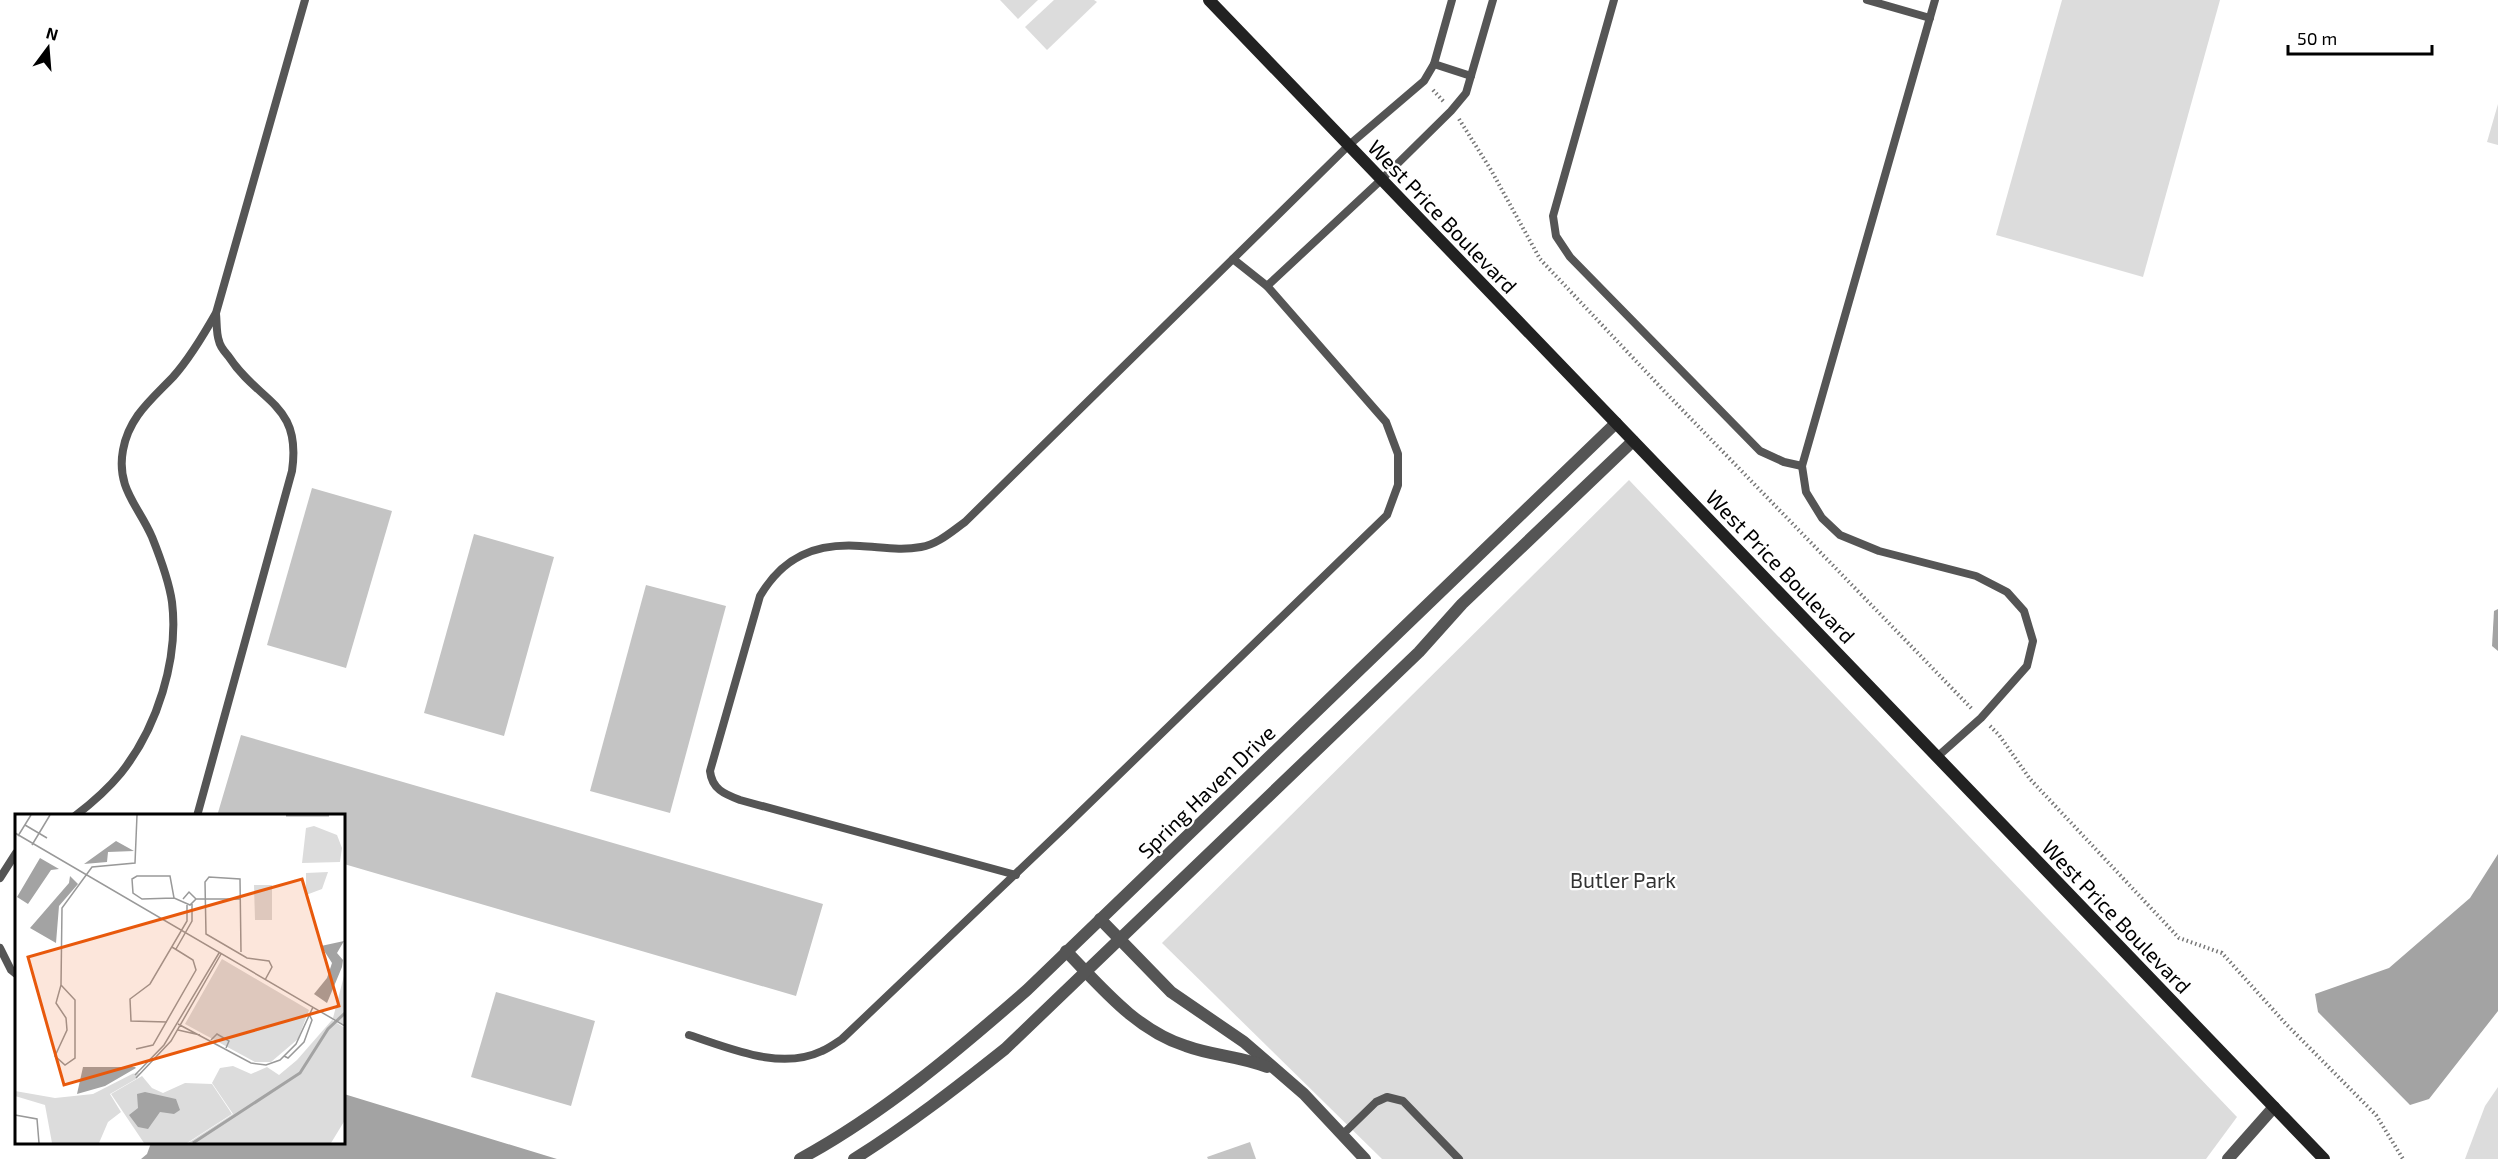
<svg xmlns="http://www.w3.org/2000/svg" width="2498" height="1159" viewBox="0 0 2498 1159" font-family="'Exo 2',sans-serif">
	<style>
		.green { fill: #dcdcdc }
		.water { fill: #a3a3a3 }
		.building { fill: #c4c4c4 }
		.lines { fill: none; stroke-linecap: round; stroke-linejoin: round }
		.path { stroke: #777; stroke-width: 4; stroke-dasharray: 1.5 3; stroke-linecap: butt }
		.lane { stroke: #555; stroke-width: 8 }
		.street { stroke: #555; stroke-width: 12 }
		.secondary { stroke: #222; stroke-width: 12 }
		.labels { text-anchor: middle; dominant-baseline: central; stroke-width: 4.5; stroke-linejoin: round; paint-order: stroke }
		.street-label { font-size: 21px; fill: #000; stroke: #fff }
		.park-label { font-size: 21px; fill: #333; stroke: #fff }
		.inset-river { fill: none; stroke: #a3a3a3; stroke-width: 3 }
		.inset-road { fill: none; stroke: #999; stroke-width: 1.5 }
		.view { fill: #e8590c; fill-opacity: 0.15; stroke: #e8590c; stroke-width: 3 }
		.inset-edge { fill: none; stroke: #000; stroke-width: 3 }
	</style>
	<rect width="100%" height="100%" fill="#fff"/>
	<!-- green -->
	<g class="green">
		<polygon points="1000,0 1038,0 1018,19"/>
		<polygon points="1054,0 1094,0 1097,2 1047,50 1025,27"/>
		<polygon points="2062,0 2220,0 2143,277 1996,235"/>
		<polygon points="2498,104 2498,145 2487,142"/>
		<polygon points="1629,480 2237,1117 2206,1159 1382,1159 1162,943"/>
		<polygon points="2498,1087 2498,1159 2465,1159 2485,1106"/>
	</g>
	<!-- water -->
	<g class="water">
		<polygon points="2498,609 2498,651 2492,646 2494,611"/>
		<polygon points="2498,854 2498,1011 2429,1099 2410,1105 2318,1012 2315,994 2389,968 2470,898"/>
		<polygon points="344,1094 557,1159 141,1159 147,1154 151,1143 344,1142"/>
	</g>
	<!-- building -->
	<g class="building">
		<polygon points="312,488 392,511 346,668 267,645"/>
		<polygon points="474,534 554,557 504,736 424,713"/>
		<polygon points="646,585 726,606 670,813 590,791"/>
		<polygon points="241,735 823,904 796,996 344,864 344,816 217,816"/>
		<polygon points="496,992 595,1021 571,1106 471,1077"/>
		<polygon points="1250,1142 1256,1159 1208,1159 1207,1157"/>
	</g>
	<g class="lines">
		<!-- path -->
		<g class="path">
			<polyline points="1433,90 1444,102"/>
			<polyline points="1459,119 1491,170 1540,259 1666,393 1973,710"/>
			<polyline points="1990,726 1999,735 2030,779 2179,938 2222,953 2286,1024 2376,1115 2403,1159"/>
		</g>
		<!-- lane -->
		<g class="lane">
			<polyline points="1614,0 1553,216 1556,236 1570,257 1760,451 1784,462 1802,466"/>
			<polyline points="1867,0 1930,18"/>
			<polyline points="1935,0 1802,466 1806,492 1822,518 1840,535 1879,551 1976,576 2007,592 2024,611 2033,641 2027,666 1981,718 1937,757"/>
			<polyline points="1434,64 1471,76"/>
			<polyline points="1267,286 1381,180 1451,111 1466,93 1493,0"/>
			<path d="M75 816C92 803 108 789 121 773 157 728 179 659 172 602 169 581 160 557 152 537 138 505 116 488 123 450 129 417 151 400 173 377 190 358 203 336 216 313L305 0"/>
			<path d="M197 816 292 471C302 403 259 403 229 357 225 352 220 347 219 341 216 333 217 322 216 314"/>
			<path d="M1016 875 740 800C724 794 712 789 710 771L760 596C783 557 815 543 860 546 881 547 900 551 921 547 938 544 951 532 965 522L1349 145 1424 81 1434 64 1452 0"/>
			<polyline points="0,878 16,853"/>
			<polyline points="0,948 11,970 16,974"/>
			<path d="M689 1035C730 1048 780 1071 822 1051 829 1048 836 1043 842 1039L1069 823 1387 515 1398 485V454L1386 422 1267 286 1233 259"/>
			<polyline points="1342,1135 1376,1102 1387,1097 1403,1101 1459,1159"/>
		</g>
		<!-- street -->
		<g class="street">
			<polyline points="1100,919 1171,992 1244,1042 1304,1094 1365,1159"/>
			<path d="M1066 951C1102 988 1136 1030 1186 1046 1213 1056 1240 1056 1267 1067"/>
			<path d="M800 1159C883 1114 956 1052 1027 990L1616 423"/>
			<path d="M854 1159C907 1126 956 1088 1005 1049L1419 652 1462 604 1633 441"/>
			<polyline points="2228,1159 2274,1107"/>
		</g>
		<!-- secondary -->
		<polyline class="secondary" points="1209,0 2324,1159"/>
	</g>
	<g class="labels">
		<!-- street labels -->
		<g class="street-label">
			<text transform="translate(1443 216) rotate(46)">West Price Boulevard</text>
			<text transform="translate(1781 566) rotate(46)">West Price Boulevard</text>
			<text transform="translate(1206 791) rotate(-44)">Spring Haven Drive</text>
			<text transform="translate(2117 916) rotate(46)">West Price Boulevard</text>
		</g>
		<!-- park labels -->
		<g class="park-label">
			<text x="1623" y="879">Butler Park</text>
		</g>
	</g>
	<!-- overview -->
	<g transform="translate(15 814)">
		<rect width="330" height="330" fill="#fff"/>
		<path d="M299 12 322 21 327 34 325 48 287 49 291 14ZM313 58 307 75 291 81V59ZM239 71H257V106H240ZM207 145 294 196 283 225 256 248H240L170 210ZM330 158V211L318 204ZM317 206 330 214V306L316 329H173L218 300 197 269 205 254 218 252 236 260 252 253 264 261 282 246ZM123 257 118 260 124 259 121 265 95 280 106 298 93 308 84 329H37L30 291 0 282V277L40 284 78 280ZM127 262 137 274 148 279 170 269 197 270 217 300 172 329H129L96 280Z" fill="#dcdcdc"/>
		<path d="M101 27 119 37 93 38 92 48 69 50ZM25 44 44 55 36 56 13 90 2 83ZM55 62 63 70 44 92 41 129 15 114 54 69ZM329 127 322 139 328 146 327 153 312 189 299 180 312 164 317 149 306 132ZM68 253H120L121 254 90 272 62 280ZM130 278 161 285 165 296 159 300 145 298 133 315 123 313 114 301 123 294 122 280Z" fill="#a3a3a3"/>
		<path class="inset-river" d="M271 1H314M178 329 285 259 313 215 330 199"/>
		<path class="inset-road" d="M10 11 32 24M0 19 330 212M3 22 16 1M17 31 35 1M159 84 127 85 118 79 117 65 122 62H155L159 84 175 91 181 85 174 78 168 85M181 85H225M161 135 177 107V90M226 138 225 65 194 63 190 68 191 120 232 144 254 147 257 153 250 166M46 171 60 186V244L50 251 40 242 52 216 51 204 41 189 46 171 47 94 77 53 120 49 122 1M152 208 116 207 115 185 135 170 172 107V91M163 210 236 249 251 251 265 246 281 230 298 193M163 216 185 221M196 226 202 220 214 227 211 234M121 235 138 231 181 156 178 146 157 133M269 242 273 244 289 228 297 206 294 200M120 261 149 231 204 139M121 264 156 227 206 140M0 301 22 305 24 329"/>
		<path class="view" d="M287 65 324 192 49 271 13 143Z"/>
		<rect width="330" height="330" class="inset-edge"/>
	</g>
	<!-- north arrow -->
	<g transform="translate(48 48) rotate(16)" stroke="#ffffff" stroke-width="4.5" paint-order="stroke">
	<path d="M0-4.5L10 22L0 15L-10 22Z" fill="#000000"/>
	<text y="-9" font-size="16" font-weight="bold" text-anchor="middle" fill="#000000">N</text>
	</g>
	<!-- scale -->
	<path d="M2288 45v9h144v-9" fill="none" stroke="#000000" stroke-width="3"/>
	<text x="2297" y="45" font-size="18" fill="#000000" stroke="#ffffff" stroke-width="4.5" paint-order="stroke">50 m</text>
</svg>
